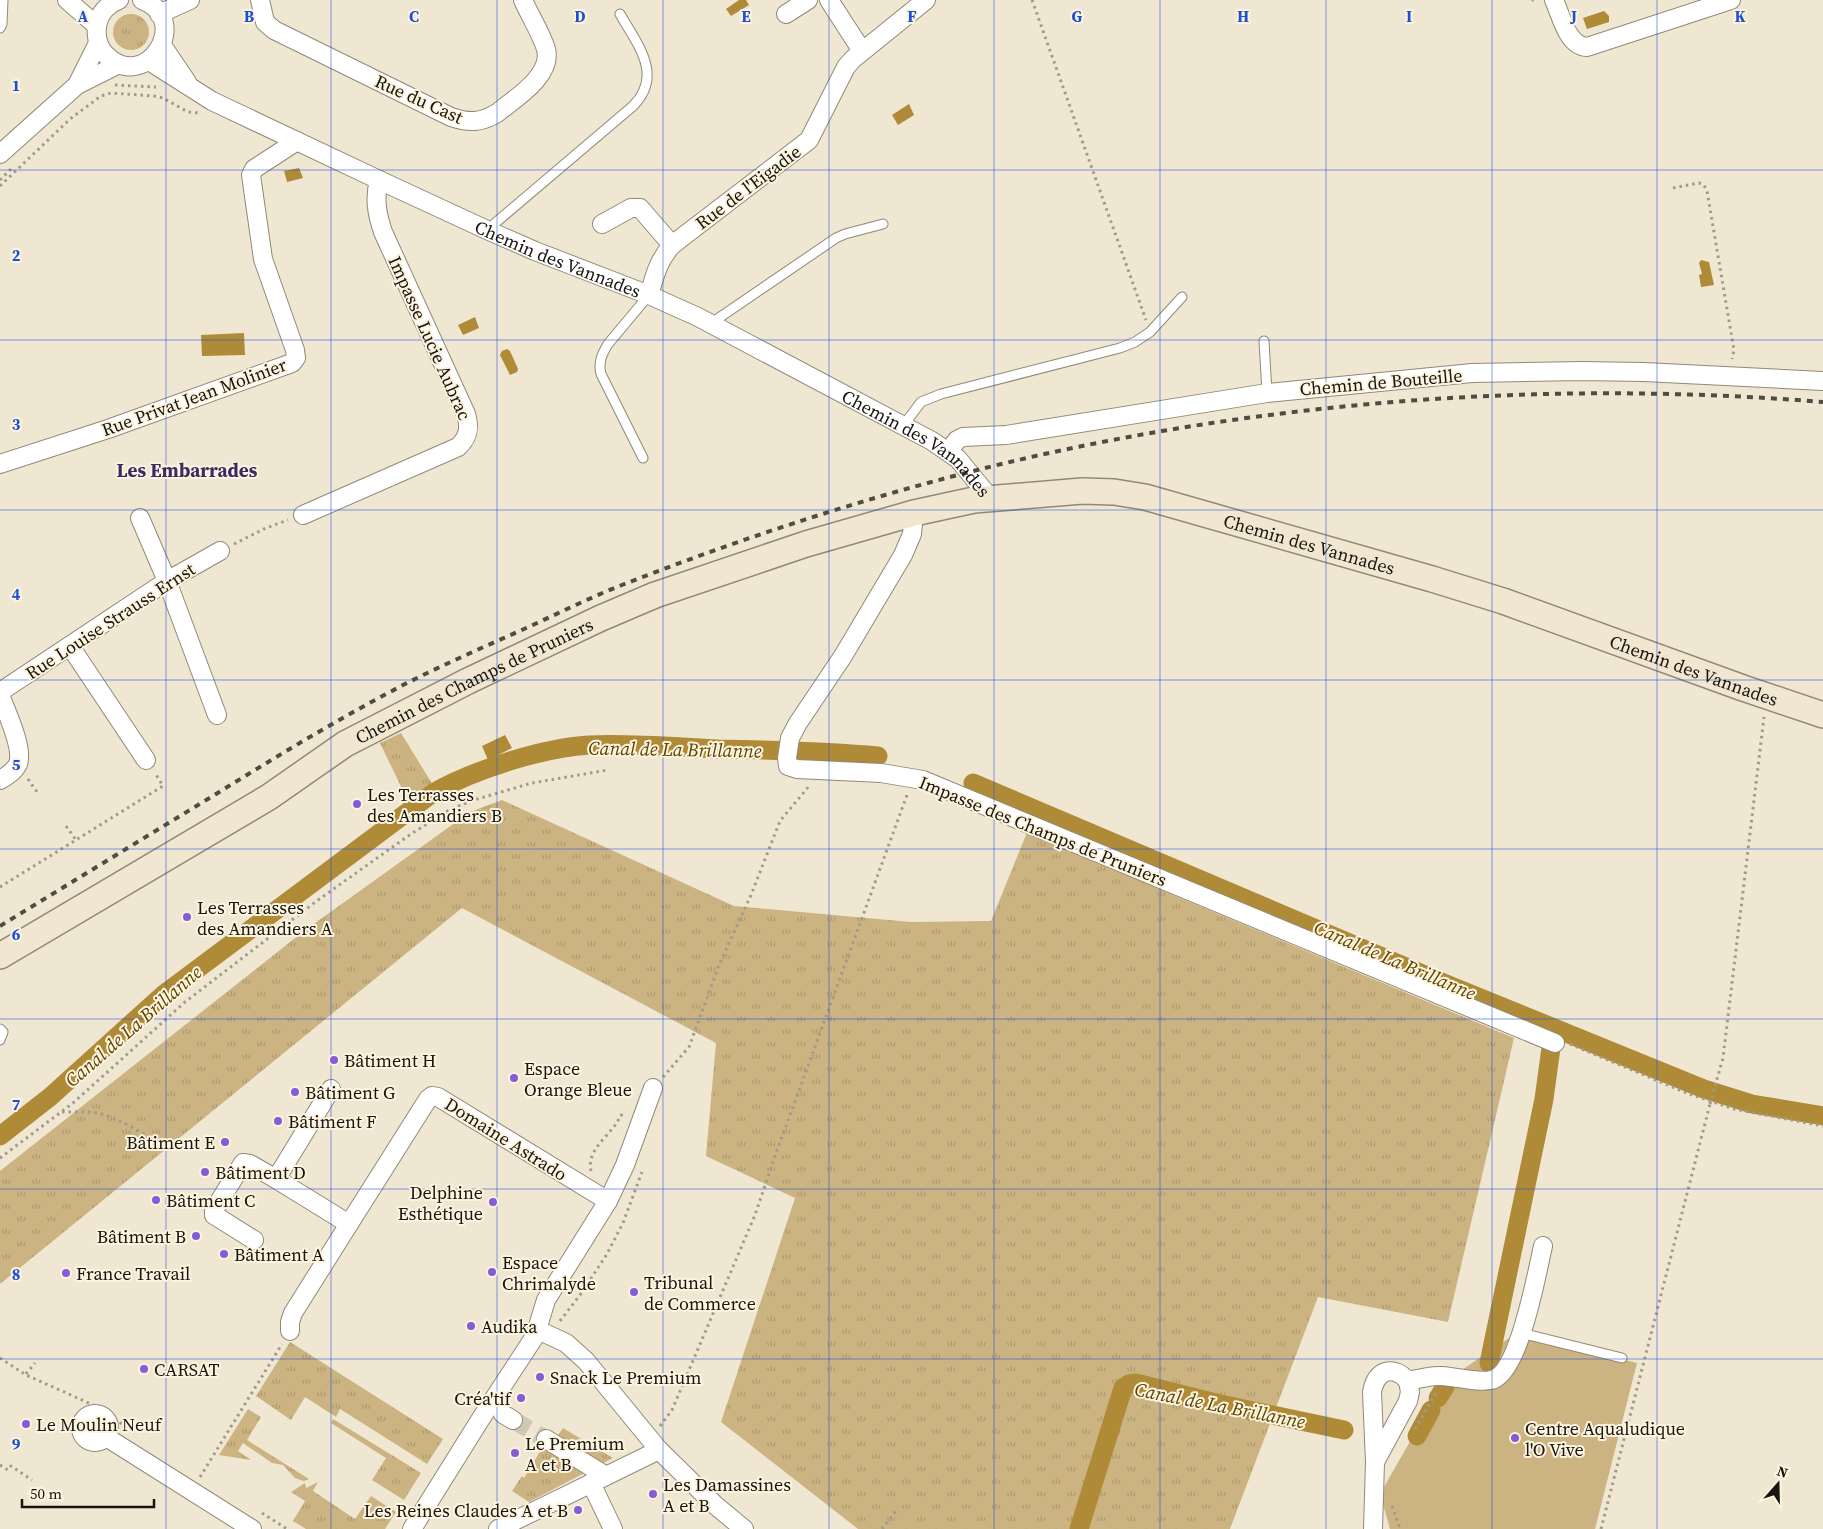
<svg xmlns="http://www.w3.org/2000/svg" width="1823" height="1529" viewBox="0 0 1823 1529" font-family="'Source Serif 4',serif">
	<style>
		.grass { fill: url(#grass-tufts) }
		.green { fill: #cbb481 }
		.water { fill: #af8b37 }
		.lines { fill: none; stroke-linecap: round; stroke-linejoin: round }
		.canal { stroke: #af8b37; stroke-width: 19 }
		.street-tunnel { stroke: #d0c8b5; stroke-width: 18; stroke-dasharray: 18 9; stroke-linecap: butt }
		.lane-casing { stroke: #918876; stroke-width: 11 }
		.street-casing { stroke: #918876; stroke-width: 20 }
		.secondary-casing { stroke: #918876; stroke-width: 28 }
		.path { stroke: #a19a8b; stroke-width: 3; stroke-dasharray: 2.5 4; stroke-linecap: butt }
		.lane { stroke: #fff; stroke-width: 9 }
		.street { stroke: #fff; stroke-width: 18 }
		.secondary { stroke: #f1e7d0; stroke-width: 25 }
		.rail { stroke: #504c41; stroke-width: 4; stroke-dasharray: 6 6; stroke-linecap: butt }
		.path-bridge { stroke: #a19a8b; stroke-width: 3; stroke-dasharray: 2.5 4; stroke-linecap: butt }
		.grid { fill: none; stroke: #1d4ed8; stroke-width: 1; stroke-opacity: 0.55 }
		.poi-dot { fill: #855cd6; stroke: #fdf4e0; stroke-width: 2 }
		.labels { text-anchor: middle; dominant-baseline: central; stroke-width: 4; stroke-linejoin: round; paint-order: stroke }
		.street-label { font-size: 18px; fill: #18150e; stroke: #fdf4e0 }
		.poi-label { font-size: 18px; fill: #18150e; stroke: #fdf4e0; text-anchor: start }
		.neighbourhood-label { font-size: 19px; font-weight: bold; fill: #3d2964; stroke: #fdf4e0 }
		.water-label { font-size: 19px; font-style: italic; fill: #5d4500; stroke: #fdf4e0 }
		.grid-label { font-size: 16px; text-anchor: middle; font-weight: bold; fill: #1d4ed8; stroke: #fdf4e0; stroke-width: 4; stroke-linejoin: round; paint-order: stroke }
	</style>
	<defs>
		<pattern id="grass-tufts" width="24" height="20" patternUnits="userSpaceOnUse" patternTransform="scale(1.25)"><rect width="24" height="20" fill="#cbb481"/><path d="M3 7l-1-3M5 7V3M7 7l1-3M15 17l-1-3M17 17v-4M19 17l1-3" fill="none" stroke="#ae9a6e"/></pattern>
	</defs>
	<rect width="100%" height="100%" fill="#f0e7d3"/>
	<!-- grass -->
	<g class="grass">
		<circle cx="131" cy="32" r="18"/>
		<polygon points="401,733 433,785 408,801 380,743"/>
		<polygon points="502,800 734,906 911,922 991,921 1028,830 1173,895 1514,1038 1448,1322 1318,1297 1230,1529 858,1529 721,1422 795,1198 706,1156 716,1043 462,908 0,1284 0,1171 304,931 470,812"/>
		<polygon points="290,1342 443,1439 427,1464 340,1409 336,1417 305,1397 291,1420 256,1396"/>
		<polygon points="248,1409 261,1417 247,1440 309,1479 304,1481 295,1478 283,1465 272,1463 243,1443 238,1451 251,1460 219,1455"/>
		<polygon points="333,1419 421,1473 404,1500 372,1480 386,1458 331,1423"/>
		<polygon points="563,1428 613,1458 529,1502 512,1491 522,1476 524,1478 541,1450 540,1449 552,1431 558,1435"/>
		<polygon points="318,1482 313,1491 355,1519 371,1496 396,1512 385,1529 306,1529 293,1521 305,1501 291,1492 305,1483 306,1488"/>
	</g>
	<!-- green -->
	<polygon class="green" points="1518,1332 1637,1363 1595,1529 1390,1529 1380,1494 1444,1382"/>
	<!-- water -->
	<g class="water">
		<polygon points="739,0 746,0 749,5 731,16 726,9"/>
		<polygon points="1604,11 1609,16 1609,22 1587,29 1583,18"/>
		<polygon points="909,104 914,115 898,125 892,115"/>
		<polygon points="299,168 303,178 287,182 284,171"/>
		<polygon points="1701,260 1709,262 1714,285 1701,287 1699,275 1702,274 1699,263"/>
		<polygon points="475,317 479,328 463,335 458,325"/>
		<polygon points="244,333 245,355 202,356 201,335"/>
		<polygon points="507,349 510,351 518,369 517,372 510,375 500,355 502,351"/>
		<polygon points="505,735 512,748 488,760 482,746"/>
	</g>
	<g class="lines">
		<!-- canal -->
		<g class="canal">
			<polyline points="973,783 1446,984 1704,1089 1752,1104 1823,1116"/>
			<path d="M0 1136 50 1097 164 994 433 793C473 770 542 748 589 745 631 743 675 747 718 749 771 750 824 751 878 756"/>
			<polyline points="1489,1363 1544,1099 1551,1048"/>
			<polyline points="1438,1398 1445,1387"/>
			<polyline points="1417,1436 1431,1410"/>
			<polyline points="1079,1529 1123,1388 1129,1384 1136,1383 1220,1404 1344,1430"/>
		</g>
		<!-- street-tunnel -->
		<polyline class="street-tunnel" points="513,1420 546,1439"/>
		<defs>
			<g id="lane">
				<polyline points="0,28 2,24 3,0"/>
				<path d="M487 230 633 106C664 75 637 44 620 14"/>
				<polyline points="710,324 836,238 845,234 883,224"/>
				<polyline points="1264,341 1267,393"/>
				<polyline points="903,426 921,402 941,394 1120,348 1135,342 1150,332 1182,297"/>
				<path d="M643 458 601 374C598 362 602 354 608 344L649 295"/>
				<polyline points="0,1029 3,1032 0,1040"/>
				<polyline points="1521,1333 1622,1358"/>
			</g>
			<g id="street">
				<polyline points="67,0 97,26"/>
				<path d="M119 0C109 4 101 11 98 22 95 32 97 46 105 54 145 96 194 19 142 0"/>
				<path d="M260 0 265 22 274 30 451 117C469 123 481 123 497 113 514 99 553 76 546 49 541 33 530 16 523 0"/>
				<polyline points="829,0 862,51"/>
				<path d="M1554 0C1561 15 1567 46 1587 47L1731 0"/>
				<polyline points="159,14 190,0"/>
				<polyline points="786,14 808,0"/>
				<polyline points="162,45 187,82"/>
				<path id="s1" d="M149 61 212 101 379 180 487 230 535 251 649 295 698 317 932 441 958 459 990 498"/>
				<polyline points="77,85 98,43"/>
				<polyline points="0,154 77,85 119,64"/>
				<polyline points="602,224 631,208 640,208 672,245"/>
				<path d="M649 295C655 275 658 261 672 245L809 140 846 67 853 59 926 0"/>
				<polyline points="949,451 957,440 963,437 1006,435 1267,393 1472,373 1581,371 1644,372 1823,381"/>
				<polyline points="0,464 108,429 292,363 296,358 295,350 263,259 251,175 254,169 297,141"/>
				<polyline points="914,513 912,534 903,555 843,656 798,723 790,738 787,758 788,766 797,769 881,773 923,780 1555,1043"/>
				<path d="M303 515 458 447C469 437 470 427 466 414L383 232C377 214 374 199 379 180"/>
				<polyline points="140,518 167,581 217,715"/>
				<polyline points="70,646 146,760"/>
				<polyline points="0,692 167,581 220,551"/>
				<path d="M0 695C6 711 24 748 18 764 14 772 7 776 0 780"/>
				<polyline points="331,1089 276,1179 349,1224 428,1099 432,1096 438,1097 608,1201"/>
				<polyline points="254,1240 214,1215 214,1210 243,1163 250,1164 276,1179"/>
				<polyline points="538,1330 566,1343 586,1361 659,1450 715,1505 744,1529"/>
				<polyline points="290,1331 290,1322 293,1313 349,1224"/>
				<path d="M1408 1381C1419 1379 1430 1375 1442 1376 1457 1377 1476 1383 1491 1380 1519 1375 1537 1272 1543 1246"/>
				<circle cx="95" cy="1428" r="14"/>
				<polyline points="503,1414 513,1420"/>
				<polyline points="106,1437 252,1529"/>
				<polyline points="546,1439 606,1476"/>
				<polyline points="591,1483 613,1529"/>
				<polyline points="412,1529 480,1420 535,1336 546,1300 608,1201 625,1165 653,1088"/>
				<polyline points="498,1529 659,1450"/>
				<path d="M1373 1529 1375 1462 1372 1392C1376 1370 1393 1364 1408 1381L1410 1392 1408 1401 1375 1462"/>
			</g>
			<g id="secondary">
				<path id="s2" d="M0 956 269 797 345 744 468 681 601 618 655 595 806 544 914 513 974 500 1082 491 1114 492 1145 497 1432 579 1503 601 1743 688 1823 715"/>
			</g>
		</defs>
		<!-- lane casing -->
		<use href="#lane" class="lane-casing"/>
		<!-- street casing -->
		<use href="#street" class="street-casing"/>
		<!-- secondary casing -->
		<use href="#secondary" class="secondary-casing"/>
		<!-- path -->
		<g class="path">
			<polyline points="1032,0 1146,320"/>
			<polyline points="1532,1 1533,0"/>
			<polyline points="115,85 156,87"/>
			<polyline points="0,180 12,168"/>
			<polyline points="0,186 70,119 101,96 111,93 154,96 163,98 188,112 199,113"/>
			<polyline points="1673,188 1699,183 1704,185 1707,191 1734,350 1732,359"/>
			<polyline points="234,544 266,528 288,520"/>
			<polyline points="28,779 39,795"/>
			<polyline points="66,826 76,840"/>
			<polyline points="0,887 163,786 155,773"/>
			<polyline points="1570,1044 1689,1094 1734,1109 1823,1126"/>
			<polyline points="663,1077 689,1047 719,965 751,895 780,821 809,786"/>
			<polyline points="1715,1086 1723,1058 1764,717"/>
			<path d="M62 1112C74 1112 86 1111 98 1113 119 1118 139 1132 158 1142"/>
			<polyline points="0,1158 73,1103 185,1002 318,900 411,834 451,809 474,800 532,783 608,770"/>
			<path d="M591 1171C587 1154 602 1141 612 1129 616 1125 618 1120 621 1115L626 1117"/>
			<polyline points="560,1321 580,1295 607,1254 623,1223 642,1172"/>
			<polyline points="0,1358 26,1375 100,1408 126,1427"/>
			<polyline points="26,1374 35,1363"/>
			<polyline points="660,1426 672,1410 755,1215 775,1156 907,795"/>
			<polyline points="1415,1429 1436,1393"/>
			<polyline points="0,1465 8,1470 11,1466 32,1480"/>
			<polyline points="200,1477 282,1344"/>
			<polyline points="1392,1506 1399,1526 1398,1529"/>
			<polyline points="262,1513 287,1529"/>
			<polyline points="882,1529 896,1511"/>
			<polyline points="1601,1529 1710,1104"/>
		</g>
		<!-- lane -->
		<use href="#lane" class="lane"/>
		<!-- street -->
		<use href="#street" class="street"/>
		<!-- secondary -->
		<use href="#secondary" class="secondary"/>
		<!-- rail -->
		<path class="rail" d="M0 926C72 882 144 838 216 794 279 755 343 716 409 682 447 663 486 646 524 629 557 614 589 598 622 585 760 531 904 485 1049 453 1302 398 1565 381 1823 402"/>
		<!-- path-bridge -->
		<polyline class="path-bridge" points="1710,1104 1715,1086"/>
	</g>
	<!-- grid -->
	<path class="grid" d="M166 0V1529M331 0V1529M497 0V1529M663 0V1529M829 0V1529M994 0V1529M1160 0V1529M1326 0V1529M1492 0V1529M1657 0V1529M0 170H1823M0 340H1823M0 510H1823M0 680H1823M0 849H1823M0 1019H1823M0 1189H1823M0 1359H1823"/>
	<!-- markers -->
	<g class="poi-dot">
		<circle cx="357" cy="804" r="5"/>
		<circle cx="187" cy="917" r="5"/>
		<circle cx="334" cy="1060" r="5"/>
		<circle cx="514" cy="1078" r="5"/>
		<circle cx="295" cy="1092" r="5"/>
		<circle cx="278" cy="1121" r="5"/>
		<circle cx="225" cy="1142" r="5"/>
		<circle cx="205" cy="1172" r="5"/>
		<circle cx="156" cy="1200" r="5"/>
		<circle cx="493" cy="1202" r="5"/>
		<circle cx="196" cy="1236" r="5"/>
		<circle cx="224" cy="1254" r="5"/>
		<circle cx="492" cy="1272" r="5"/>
		<circle cx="66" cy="1273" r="5"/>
		<circle cx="634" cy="1292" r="5"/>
		<circle cx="471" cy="1326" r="5"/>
		<circle cx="144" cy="1369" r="5"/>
		<circle cx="540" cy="1377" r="5"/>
		<circle cx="521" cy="1398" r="5"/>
		<circle cx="26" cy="1424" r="5"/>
		<circle cx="1515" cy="1438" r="5"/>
		<circle cx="515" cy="1453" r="5"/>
		<circle cx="653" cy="1494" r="5"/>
		<circle cx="578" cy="1510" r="5"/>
	</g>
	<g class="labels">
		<!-- street labels -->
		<g class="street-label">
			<text transform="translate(419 99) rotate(24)">Rue du Cast</text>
			<text transform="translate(748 187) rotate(-37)">Rue de l'Eigadie</text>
			<text stroke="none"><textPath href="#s1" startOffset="455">Chemin des Vannades</textPath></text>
			<text transform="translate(430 338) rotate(66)">Impasse Lucie Aubrac</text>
			<text transform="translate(1381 382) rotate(-5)">Chemin de Bouteille</text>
			<text transform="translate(194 397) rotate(-20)">Rue Privat Jean Molinier</text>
			<text stroke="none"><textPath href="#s1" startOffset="860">Chemin des Vannades</textPath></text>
			<text stroke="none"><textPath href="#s2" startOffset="1425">Chemin des Vannades</textPath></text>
			<text transform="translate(110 621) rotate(-33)">Rue Louise Strauss Ernst</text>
			<text stroke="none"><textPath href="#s2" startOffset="1830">Chemin des Vannades</textPath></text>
			<text stroke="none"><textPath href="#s2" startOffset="549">Chemin des Champs de Pruniers</textPath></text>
			<text transform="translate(1043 831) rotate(22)">Impasse des Champs de Pruniers</text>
			<text transform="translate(506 1139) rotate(32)">Domaine Astrado</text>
		</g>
		<!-- poi labels -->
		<g class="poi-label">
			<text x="367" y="794">Les Terrasses<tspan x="367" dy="21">des Amandiers B</tspan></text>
			<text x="197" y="907">Les Terrasses<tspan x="197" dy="21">des Amandiers A</tspan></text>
			<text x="344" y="1060">Bâtiment H</text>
			<text x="524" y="1068">Espace<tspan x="524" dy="21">Orange Bleue</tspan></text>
			<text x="305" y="1092">Bâtiment G</text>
			<text x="288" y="1121">Bâtiment F</text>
			<text x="215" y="1142" text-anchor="end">Bâtiment E</text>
			<text x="215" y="1172">Bâtiment D</text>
			<text x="483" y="1192" text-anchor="end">Delphine<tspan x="483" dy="21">Esthétique</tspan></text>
			<text x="166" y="1200">Bâtiment C</text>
			<text x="186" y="1236" text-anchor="end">Bâtiment B</text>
			<text x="234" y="1254">Bâtiment A</text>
			<text x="502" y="1262">Espace<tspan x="502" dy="21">Chrimalyde</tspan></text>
			<text x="76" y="1273">France Travail</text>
			<text x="644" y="1282">Tribunal<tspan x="644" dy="21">de Commerce</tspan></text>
			<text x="481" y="1326">Audika</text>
			<text x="154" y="1369">CARSAT</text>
			<text x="550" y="1377">Snack Le Premium</text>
			<text x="511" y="1398" text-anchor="end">Créa'tif</text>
			<text x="36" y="1424">Le Moulin Neuf</text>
			<text x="1525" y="1428">Centre Aqualudique<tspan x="1525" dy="21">l'O Vive</tspan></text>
			<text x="525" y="1443">Le Premium<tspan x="525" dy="21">A et B</tspan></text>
			<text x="663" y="1484">Les Damassines<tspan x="663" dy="21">A et B</tspan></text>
			<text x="568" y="1510" text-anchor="end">Les Reines Claudes A et B</text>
		</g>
		<!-- neighbourhood labels -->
		<g class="neighbourhood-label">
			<text x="187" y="470">Les Embarrades</text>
		</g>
		<!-- water labels -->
		<g class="water-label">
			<text transform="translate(675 749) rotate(1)">Canal de La Brillanne</text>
			<text transform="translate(1395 960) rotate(23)">Canal de La Brillanne</text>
			<text transform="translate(133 1026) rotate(-41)">Canal de La Brillanne</text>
			<text transform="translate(1220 1405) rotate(11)">Canal de La Brillanne</text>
		</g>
	</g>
	<g class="grid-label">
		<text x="83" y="22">A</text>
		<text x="249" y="22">B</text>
		<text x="414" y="22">C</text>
		<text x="580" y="22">D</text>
		<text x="746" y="22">E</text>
		<text x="912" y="22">F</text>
		<text x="1077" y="22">G</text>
		<text x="1243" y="22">H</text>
		<text x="1409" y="22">I</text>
		<text x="1574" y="22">J</text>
		<text x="1740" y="22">K</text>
		<text x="16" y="91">1</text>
		<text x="16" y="261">2</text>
		<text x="16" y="430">3</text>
		<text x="16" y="600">4</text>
		<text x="16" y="770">5</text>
		<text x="16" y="940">6</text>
		<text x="16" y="1110">7</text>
		<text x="16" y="1280">8</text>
		<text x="16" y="1450">9</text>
	</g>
	<!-- north arrow -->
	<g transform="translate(1778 1484) rotate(20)" stroke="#fdf4e0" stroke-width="4" paint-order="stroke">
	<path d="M0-4L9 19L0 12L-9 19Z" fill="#18150e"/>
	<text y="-8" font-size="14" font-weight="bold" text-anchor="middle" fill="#18150e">N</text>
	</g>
	<!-- scale -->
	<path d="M22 1499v8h132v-8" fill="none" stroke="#18150e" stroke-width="2.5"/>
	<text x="30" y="1499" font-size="15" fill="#18150e" stroke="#fdf4e0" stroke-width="4" paint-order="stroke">50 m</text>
</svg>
